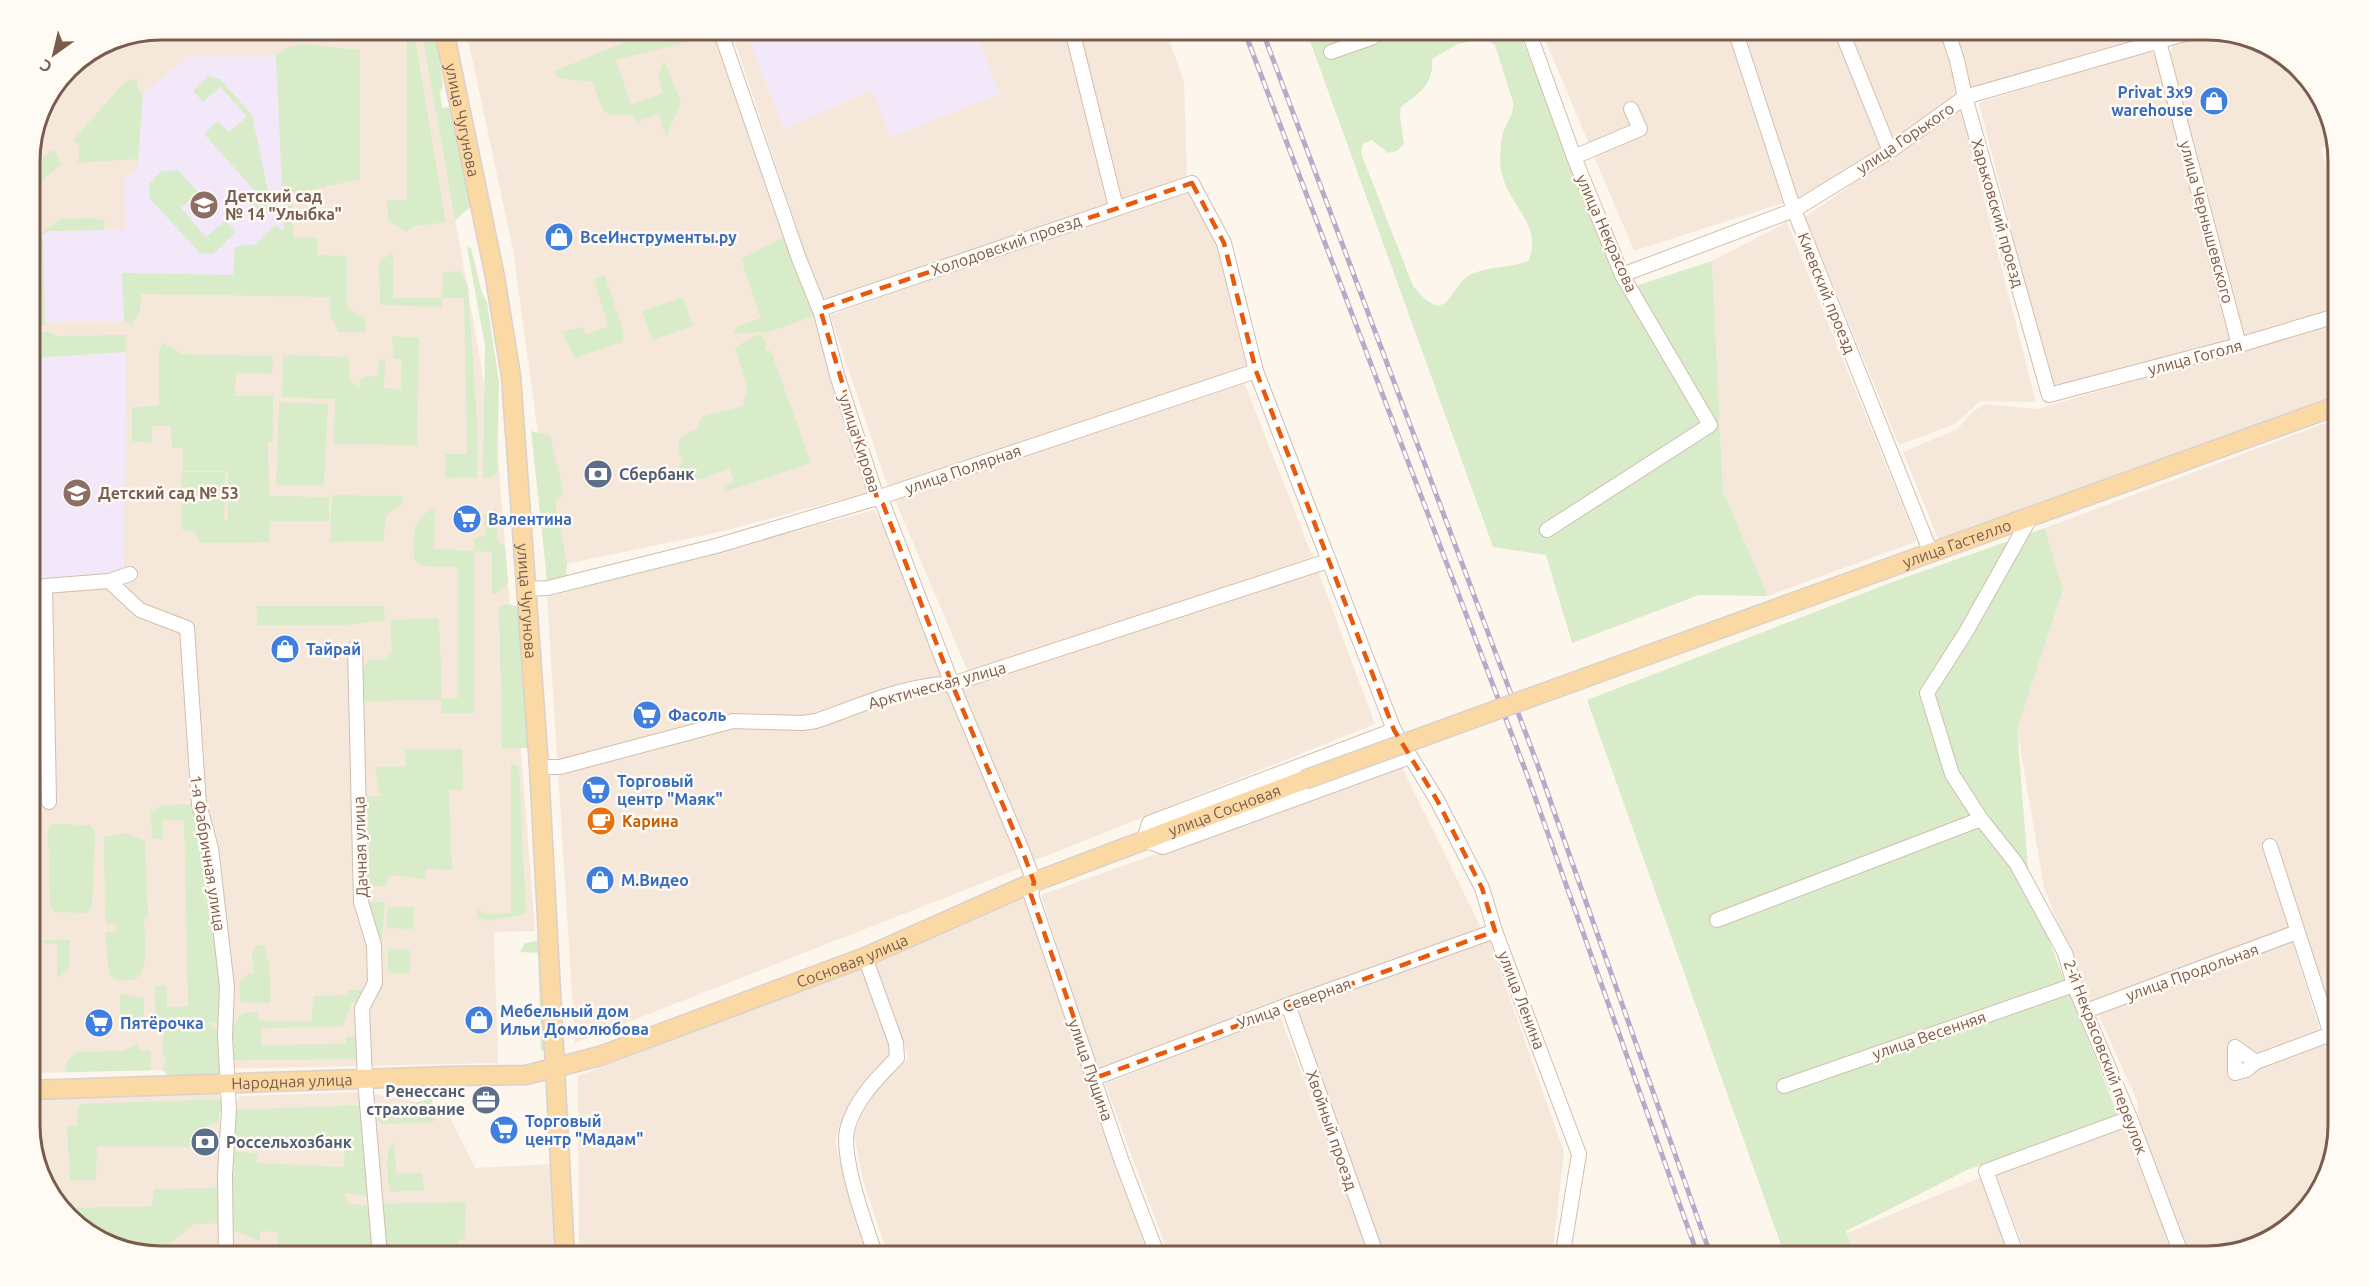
<svg xmlns="http://www.w3.org/2000/svg" width="2369" height="1286" font-family="Ubuntu,sans-serif">
  <style>
    .residential { fill: #f5e8da }
    .education { fill: #f3e8fa }
    .green { fill: #d8ecc9; fill-rule: evenodd }
    .lines { fill: none; stroke-linecap: round; stroke-linejoin: round }
    .minor-casing { stroke: #d1beb0; stroke-width: 16 }
    .major-casing { stroke: #dad1cd; stroke-width: 21 }
    .minor { stroke: #fff; stroke-width: 14 }
    .major { stroke: #fbd9a5; stroke-width: 18 }
    .rail-casing { stroke: #b9a8c9; stroke-width: 5 }
    .rail { stroke: #fffaf3; stroke-width: 3; stroke-dasharray: 9; stroke-linecap: butt }
    .major-bridge-casing { stroke: #dad1cd; stroke-width: 21; stroke-linecap: butt }
    .major-bridge { stroke: #fbd9a5; stroke-width: 18 }
    .marked { fill: none; stroke: #e8590c; stroke-width: 4.5; stroke-dasharray: 12 8; stroke-linejoin: round }
    .labels { text-anchor: middle; stroke-width: 5; stroke-linejoin: round; paint-order: stroke }
    .shop-label { font-size: 16px; font-weight: bold; fill: #366cbe; stroke: #fffaf3; text-anchor: start }
    .street-label { font-size: 16px; fill: #7a5c4d; stroke: #fffaf3 }
    .education-label { font-size: 16px; font-weight: bold; fill: #785e54; stroke: #fffaf3; text-anchor: start }
    .service-label { font-size: 16px; font-weight: bold; fill: #4e5e75; stroke: #fffaf3; text-anchor: start }
    .food-label { font-size: 16px; font-weight: bold; fill: #c56008; stroke: #fffaf3; text-anchor: start }
    .rim { fill: none; stroke: #7a5c4d; stroke-width: 3 }
  </style>
  <rect width="100%" height="100%" fill="#fdf6ec"/>
  <g class="residential">
    <polygon points="161,30 422,30 499,468 535,931 494,932 498,1063 30,1073 30,153 40,111 69,68 111,40"/>
    <polygon points="466,30 727,30 869,492 720,532 556,566 513,250"/>
    <polygon points="731,30 1065,30 1111,205 822,304"/>
    <polygon points="1078,30 1165,30 1184,81 1187,179 1119,202"/>
    <polygon points="1541,30 1727,30 1783,203 1634,251"/>
    <polygon points="1740,30 1833,30 1881,148 1798,198"/>
    <polygon points="1845,30 1939,30 1960,94 1892,142"/>
    <polygon points="1950,30 2151,30 2154,38 1970,92"/>
    <polygon points="2213,31 2273,47 2321,95 2336,143 2321,148 2324,161 2339,157 2339,311 2242,341 2167,55 2177,41"/>
    <polygon points="2148,50 2160,57 2234,342 2051,387 1979,103"/>
    <polygon points="1961,109 2036,402 1980,401 1955,424 1899,445 1805,217"/>
    <polygon points="1201,184 1247,369 888,487 830,315"/>
    <polygon points="1787,222 1917,541 1768,596 1723,491 1712,261"/>
    <polygon points="2339,322 2339,395 1939,541 1903,452 1958,429 1971,413 1985,404 2037,409"/>
    <polygon points="1244,382 1313,558 969,674 894,498"/>
    <polygon points="2339,418 2339,1018 2327,1022 2301,926 2091,1004 2044,888 2017,729 2063,591 2045,528"/>
    <polygon points="874,510 923,593 1023,867 575,1043 547,597"/>
    <polygon points="1317,568 1375,724 1031,862 961,688"/>
    <polygon points="1402,767 1482,930 1097,1069 1041,895"/>
    <polygon points="1023,897 1151,1256 888,1256 864,1184 854,1136 864,1107 892,1069 909,1058 870,960"/>
    <polygon points="2291,938 2324,1044 2339,1081 2339,1125 2322,1190 2274,1238 2208,1256 2188,1256 2140,1125 2137,1101 2097,1011"/>
    <polygon points="1489,939 1564,1152 1553,1248 1531,1256 1385,1256 1295,1007"/>
    <polygon points="862,965 892,1051 863,1082 840,1124 835,1142 852,1206 869,1256 579,1256 578,1076"/>
    <polygon points="1280,1015 1370,1256 1169,1256 1105,1084"/>
    <polygon points="219,1089 223,1256 161,1256 96,1239 52,1197 30,1133 30,1100"/>
    <polygon points="361,1092 445,1107 475,1168 552,1164 558,1256 233,1256 233,1111 240,1096"/>
    <polygon points="2128,1123 2175,1256 2027,1256 1996,1175"/>
    <polygon points="1981,1177 2009,1256 1854,1256 1845,1234"/>
  </g>
  <g class="education">
    <polygon points="752,30 975,30 1000,94 891,137 872,90 784,129 746,32"/>
    <polygon points="190,55 276,55 286,277 123,273 124,322 45,322 43,235 49,231 126,230 123,180 138,169 143,94"/>
    <polygon points="126,352 124,571 30,580 30,358"/>
  </g>
  <g class="green">
    <path d="M685,30H720L721,33L616,60L631,104L663,93L658,76L664,60L681,103L666,137L659,114L639,120L641,127L632,115C599,116 603,112 593,82L557,78L554,71L628,41L656,42Z"/>
    <path d="M1306,30H1518L1623,290L1712,261L1723,491L1768,596L1699,595L1572,643L1546,555L1493,547ZM1477,40H1487L1495,45L1513,102C1514,115 1507,121 1503,133C1500,144 1499,164 1502,175C1510,206 1544,227 1528,261C1510,268 1490,266 1472,274C1447,285 1450,331 1413,286L1361,153L1363,144L1372,140L1388,153L1397,151L1404,144L1400,116L1401,107C1420,93 1434,84 1432,59L1458,44Z"/>
    <polygon points="422,33 437,36 443,42 440,64 443,84 440,92 442,108 449,107 459,135 473,205 455,220"/>
    <polygon points="415,40 446,222 411,227 407,232 388,221 387,200 407,200 407,41"/>
    <polygon points="302,44 360,50 360,179 292,194 293,237 317,237 317,255 347,256 347,307 365,318 365,332 337,332 337,326 330,317 330,297 141,294 140,313 133,321 133,324 124,322 122,273 233,275 235,247 256,244 275,225 284,231 276,55 286,48"/>
    <polygon points="208,76 220,79 252,115 272,209 262,218 247,202 257,193 204,134 218,121 229,132 247,117 221,87 203,102 193,91"/>
    <polygon points="137,79 138,91 143,94 138,159 75,163 79,160 79,147 73,140 126,81"/>
    <polygon points="54,149 61,164 30,191 30,167"/>
    <polygon points="178,170 198,192 181,208 206,237 225,221 236,232 213,254 200,253 150,199 149,184 162,171"/>
    <polygon points="93,218 105,221 104,230 49,231 43,235 45,322 44,326 30,326 30,240 61,219"/>
    <polygon points="790,234 821,313 769,332 733,334 738,326 761,318 741,259"/>
    <polygon points="467,247 471,248 482,293 487,302 499,382 497,473 494,476 483,478 485,346"/>
    <polygon points="393,253 393,298 442,298 443,273 460,271 468,285 477,421 477,477 446,478 445,476 445,454 467,454 464,298 442,298 442,307 380,305 379,261"/>
    <polygon points="605,276 624,334 622,342 575,358 562,332 583,327 586,335 608,326 594,279"/>
    <polygon points="683,297 693,326 652,340 642,311"/>
    <polygon points="30,332 50,332 56,336 126,335 126,352 30,358"/>
    <path d="M758,334L767,341L765,350L771,351L811,463L725,492L723,486L734,482L730,468C707,477 698,485 673,474L683,460C673,443 679,434 697,430L701,417L743,406L744,398L748,391L735,347Z"/>
    <polygon points="392,336 419,338 417,445 333,444 335,399 282,397 283,355 349,357 350,380 359,388 360,380 366,376 378,377 378,362 385,358 384,388 401,389 402,359 393,358"/>
    <polygon points="162,342 182,354 273,356 272,374 236,373 235,396 273,396 273,442 268,442 269,496 329,497 329,521 270,521 269,542 201,543 194,531 182,530 181,472 225,472 224,521 228,520 228,471 183,471 183,448 172,448 171,426 152,426 152,443 132,441 132,408 159,405 159,352"/>
    <polygon points="279,402 328,404 324,485 276,485"/>
    <polygon points="531,431 550,436 564,494 555,502 567,564 566,583 548,588"/>
    <polygon points="332,495 403,496 403,504 386,515 383,541 330,542"/>
    <path d="M435,507L434,549L474,551V540L485,535L484,516L496,508L497,540L505,546L508,583L498,593L492,594V552L474,551V713H441V700L362,701L363,671L368,660H383L392,652L390,620L439,618L442,699L458,698V567L422,566L414,559C414,533 411,520 435,507Z"/>
    <polygon points="2045,528 2063,590 2017,729 2030,893 2118,1115 1967,1170 1846,1231 1854,1256 1785,1256 1587,700 1898,580"/>
    <polygon points="509,604 518,607 531,748 502,748 499,606"/>
    <polygon points="256,606 384,606 385,620 346,625 258,625"/>
    <polygon points="462,749 463,790 449,790 452,870 426,869 425,879 390,875 385,886 364,887 358,797 383,796 378,790 375,767 406,766 405,750"/>
    <polygon points="511,764 519,767 526,914 486,921 477,918 477,909 488,914 511,913"/>
    <polygon points="30,770 41,770 42,830 30,831"/>
    <polygon points="199,804 211,848 226,1023 210,1023 225,1036 227,1078 169,1076 162,1070 166,1060 163,1055 163,1022 156,1022 155,986 166,986 167,1007 188,1006 184,820 163,820 163,839 152,838 151,811 163,805"/>
    <polygon points="53,824 90,825 95,831 92,906 87,913 55,912 50,907 48,830"/>
    <path d="M125,833L145,840L148,916L144,918C144,931 149,969 138,977C132,982 122,980 115,980L109,973L105,932L116,931V923L107,925L105,921L104,837Z"/>
    <polygon points="361,902 385,902 381,948 374,945"/>
    <polygon points="388,907 414,907 413,929 386,928"/>
    <polygon points="45,940 70,940 69,966 57,979 57,944 42,943"/>
    <polygon points="541,940 553,1047 541,1051 538,953 520,952 525,943"/>
    <path d="M257,945H262C271,953 271,990 270,1003L241,1002L239,982L248,974L254,973L252,953Z"/>
    <polygon points="388,948 410,950 410,974 388,972"/>
    <polygon points="348,990 363,990 358,1001 352,1003 343,1026 261,1028 261,1045 346,1044 346,1037 364,1036 364,1059 232,1060 232,1026 243,1013 258,1012 259,1021 312,1021 313,996 348,995"/>
    <polygon points="120,993 144,998 144,1015 138,1025 120,1026"/>
    <polygon points="138,1043 139,1051 151,1050 151,1070 66,1072 66,1063 77,1052 123,1051"/>
    <polygon points="432,1098 434,1122 382,1124 373,1116 372,1110 406,1105"/>
    <polygon points="228,1099 229,1109 219,1112 219,1121 197,1130 197,1147 97,1146 96,1180 70,1180 67,1126 77,1125 77,1110 82,1104"/>
    <polygon points="367,1105 375,1197 344,1193 348,1203 375,1207 375,1204 466,1202 465,1237 458,1242 463,1256 277,1256 278,1232 260,1231 260,1241 232,1230 234,1151 257,1154 257,1163 344,1167 345,1143 257,1141 233,1137 233,1110"/>
    <polygon points="395,1143 396,1173 422,1173 424,1190 389,1192 387,1163 389,1147"/>
    <polygon points="226,1188 226,1223 195,1224 162,1249 162,1256 96,1239 72,1217 72,1208 152,1206 154,1189"/>
  </g>
  <g class="lines">
    <g class="minor-casing">
      <g id="minor">
        <polyline points="720,30 799,259 821,313 837,375 877,498 883,504 952,684 1024,855 1034,882 1031,895 1122,1162 1158,1256"/>
        <polyline points="1072,30 1116,207"/>
        <polyline points="1528,30 1574,157 1622,275 1710,425 1547,530"/>
        <polyline points="1735,30 1794,210 1931,553"/>
        <polyline points="1841,30 1890,151"/>
        <polyline points="1947,30 1957,60 1965,97 2049,395 2239,345 2339,315"/>
        <polyline points="2156,30 2239,345"/>
        <polyline points="1331,52 1371,38 1384,30"/>
        <polyline points="2334,151 2338,150"/>
        <polyline points="1574,157 1640,129 1631,109"/>
        <polyline points="1622,275 1794,210 1890,151 1965,97 2198,30"/>
        <polyline points="820,309 1192,183 1224,243 1256,371 1394,730 1437,800 1482,888 1495,931 1579,1154 1563,1252"/>
        <polyline points="2030,518 1966,632 1927,693 1952,774 1981,819 2016,863 2065,953 2074,985 2130,1118 2182,1256"/>
        <polyline points="130,574 109,581 140,610 187,628 199,804 211,848 227,987 225,1036 229,1109 225,1175 226,1256"/>
        <polyline points="526,589 548,588 716,546 877,498 1256,371"/>
        <polyline points="355,648 361,902 374,945 375,983 362,1008 365,1080 380,1256"/>
        <polyline points="1394,730 1149,823 1144,840 1163,847 1410,757"/>
        <path d="M539,767H560L733,721L802,723L816,721C854,708 912,682 952,684L1328,561"/>
        <polyline points="49,802 45,586 109,581"/>
        <polyline points="2270,846 2339,1059"/>
        <polyline points="1717,920 1981,819"/>
        <path d="M865,957L896,1043L897,1058C877,1078 854,1101 847,1130C841,1158 866,1227 876,1256"/>
        <polyline points="1288,1005 1377,1256"/>
        <polyline points="2086,1011 2297,932"/>
        <polyline points="2256,1062 2235,1047 2235,1073 2246,1070 2256,1062 2339,1031"/>
        <polyline points="1095,1078 1288,1005 1495,931"/>
        <polyline points="1784,1086 2074,985"/>
        <polyline points="2017,1256 1986,1171 2130,1118"/>
      </g>
    </g>
    <g class="major-casing">
      <g id="major">
        <path id="s1" d="M444,30L495,277L511,376L539,767L565,1256"/>
        <path id="s2" d="M1576,681L2339,405"/>
        <path id="s3" d="M30,1090L449,1076L526,1075L600,1056L865,957L1034,882L1304,780"/>
      </g>
    </g>
    <use href="#minor" class="minor"/>
    <use href="#major" class="major"/>
    <g class="rail-casing">
      <g id="rail">
        <polyline points="1244,30 1526,772 1698,1256"/>
        <polyline points="1262,30 1538,766 1711,1256"/>
      </g>
    </g>
    <use href="#rail" class="rail"/>
    <g class="major-bridge-casing">
      <polyline id="major-bridge" points="1304,780 1576,681"/>
    </g>
    <use href="#major-bridge" class="major-bridge"/>
  </g>
  <path class="marked" d="M1192,183L1224,243L1256,371L1394,730L1437,800L1482,888L1495,931L1095,1078L1031,895L1034,882L1024,855L952,684L883,504L877,498L820,309Z"/>
  <defs>
    <g id="shop-disc" transform="scale(1.5)"><circle r="9.5" fill="#3f7fe0" stroke="#fffaf3"/><path d="M-5-2.5h2.3a2.7 3.5 0 0 1 5.4 0H5L5.5 6h-11ZM-1.5-2.5h3a1.5 2.3 0 0 0-3 0Z" fill="#fff"/></g>
    <g id="school-disc" transform="scale(1.5)"><circle r="9.5" fill="#8d6e63" stroke="#fffaf3"/><path d="M0-5L7-2L0 1L-7-2ZM-4 1L0 2.5L4 1V4Q0 6-4 4Z" fill="#fff"/></g>
    <g id="bank-disc" transform="scale(1.5)"><circle r="9.5" fill="#5c6f8a" stroke="#fffaf3"/><path d="M-6-4H6V4H-6ZM0-2.3a2.3 2.3 0 1 0 0 4.6a2.3 2.3 0 1 0 0-4.6Z" fill="#fff"/></g>
    <g id="supermarket-disc" transform="scale(1.5)"><circle r="9.5" fill="#3f7fe0" stroke="#fffaf3"/><path d="M-6-5.5h2.5l.6 2H6L4.5 2H-2.5L-4.4-4H-6ZM-1.5 3.2a1.3 1.3 0 1 0 .1 0ZM3 3.2a1.3 1.3 0 1 0 .1 0Z" fill="#fff"/></g>
    <g id="cafe-disc" transform="scale(1.5)"><circle r="9.5" fill="#e8710a" stroke="#fffaf3"/><path d="M-5.5-4.5H6V0H3Q3 3.5 0 3.5H-2.5Q-5.5 3.5-5.5 0ZM3-3.2v2h1.7v-2ZM-6 4.5H4V6H-6Z" fill="#fff"/></g>
    <g id="office-disc" transform="scale(1.5)"><circle r="9.5" fill="#5c6f8a" stroke="#fffaf3"/><path d="M-6-3h4V-5.5h4V-3h4V5H-6ZM-1-4.5V-3h2v-1.5ZM-6 0V1H6V0Z" fill="#fff"/></g>
  </defs>
  <g fill-rule="evenodd">
    <use href="#shop-disc" x="2214" y="101"/>
    <use href="#school-disc" x="204" y="205"/>
    <use href="#shop-disc" x="559" y="237"/>
    <use href="#bank-disc" x="598" y="474"/>
    <use href="#school-disc" x="77" y="493"/>
    <use href="#supermarket-disc" x="467" y="519"/>
    <use href="#shop-disc" x="285" y="649"/>
    <use href="#supermarket-disc" x="647" y="715"/>
    <use href="#supermarket-disc" x="596" y="790"/>
    <use href="#cafe-disc" x="601" y="821"/>
    <use href="#shop-disc" x="600" y="880"/>
    <use href="#shop-disc" x="479" y="1020"/>
    <use href="#supermarket-disc" x="99" y="1023"/>
    <use href="#office-disc" x="486" y="1100"/>
    <use href="#supermarket-disc" x="504" y="1130"/>
    <use href="#bank-disc" x="205" y="1142"/>
  </g>
  <g class="labels">
    <g class="shop-label">
      <text x="2193" y="98" text-anchor="end">Privat 3x9<tspan x="2193" dy="18">warehouse</tspan></text>
      <text x="580" y="243">ВсеИнструменты.ру</text>
      <text x="488" y="525">Валентина</text>
      <text x="306" y="655">Тайрай</text>
      <text x="668" y="721">Фасоль</text>
      <text x="617" y="787">Торговый<tspan x="617" dy="18">центр "Маяк"</tspan></text>
      <text x="621" y="886">М.Видео</text>
      <text x="500" y="1017">Мебельный дом<tspan x="500" dy="18">Ильи Домолюбова</tspan></text>
      <text x="120" y="1029">Пятёрочка</text>
      <text x="525" y="1127">Торговый<tspan x="525" dy="18">центр "Мадам"</tspan></text>
    </g>
    <g class="street-label">
      <text dy="6" stroke="none"><textPath href="#s1" startOffset="92">улица Чугунова</textPath></text>
      <text transform="translate(1905 138) rotate(-34)" y="6">улица Горького</text>
      <text transform="translate(1998 213) rotate(74)" y="6">Харьковский проезд</text>
      <text transform="translate(2207 222) rotate(75)" y="6">улица Чернышевского</text>
      <text transform="translate(1607 233) rotate(66)" y="6">улица Некрасова</text>
      <text transform="translate(1006 245) rotate(-19)" y="6">Холодовский проезд</text>
      <text transform="translate(1827 293) rotate(68)" y="6">Киевский проезд</text>
      <text transform="translate(2195 357) rotate(-15)" y="6">улица Гоголя</text>
      <text transform="translate(860 443) rotate(72)" y="6">улица Кирова</text>
      <text transform="translate(963 469) rotate(-19)" y="6">улица Полярная</text>
      <text dy="6" stroke="none"><textPath href="#s2" startOffset="405">улица Гастелло</textPath></text>
      <text dy="6" stroke="none"><textPath href="#s1" startOffset="578">улица Чугунова</textPath></text>
      <text transform="translate(937 685) rotate(-15)" y="6">Арктическая улица</text>
      <text dy="6" stroke="none"><textPath href="#s3" startOffset="1244">улица Сосновая</textPath></text>
      <text transform="translate(360 847) rotate(-92)" y="6">Дачная улица</text>
      <text transform="translate(208 853) rotate(81)" y="6">1-я Фабричная улица</text>
      <text dy="6" stroke="none"><textPath href="#s3" startOffset="842">Сосновая улица</textPath></text>
      <text transform="translate(2192 972) rotate(-20)" y="6">улица Продольная</text>
      <text transform="translate(1522 1000) rotate(69)" y="6">улица Ленина</text>
      <text transform="translate(1294 1003) rotate(-20)" y="6">Улица Северная</text>
      <text transform="translate(1929 1035) rotate(-19)" y="6">улица Весенняя</text>
      <text transform="translate(2106 1057) rotate(69)" y="6">2-й Некрасовский переулок</text>
      <text transform="translate(1091 1070) rotate(71)" y="6">улица Пущина</text>
      <text dy="6" stroke="none"><textPath href="#s3" startOffset="262">Народная улица</textPath></text>
      <text transform="translate(1332 1130) rotate(71)" y="6">Хвойный проезд</text>
    </g>
    <g class="education-label">
      <text x="225" y="202">Детский сад<tspan x="225" dy="18">№ 14 "Улыбка"</tspan></text>
      <text x="98" y="499">Детский сад № 53</text>
    </g>
    <g class="service-label">
      <text x="619" y="480">Сбербанк</text>
      <text x="465" y="1097" text-anchor="end">Ренессанс<tspan x="465" dy="18">страхование</tspan></text>
      <text x="226" y="1148">Россельхозбанк</text>
    </g>
    <g class="food-label">
      <text x="622" y="827">Карина</text>
    </g>
  </g>
  <path d="M0 0H2369V1286H0ZM161 40H2207A121 121 0 0 1 2328 161V1125A121 121 0 0 1 2207 1246H161A121 121 0 0 1 40 1125V161A121 121 0 0 1 161 40Z" fill="#fffaf3" fill-rule="evenodd"/>
  <path class="rim" d="M161 40H2207A121 121 0 0 1 2328 161V1125A121 121 0 0 1 2207 1246H161A121 121 0 0 1 40 1125V161A121 121 0 0 1 161 40Z"/>
  <g transform="translate(54 54) rotate(214)" stroke="#fffaf3" stroke-width="4.5" paint-order="stroke">
  <path d="M0-4.5L10 22L0 15L-10 22Z" fill="#7a5c4d"/>
  <text y="-9" font-size="16" font-weight="bold" text-anchor="middle" fill="#7a5c4d">С</text>
  </g>
</svg>
